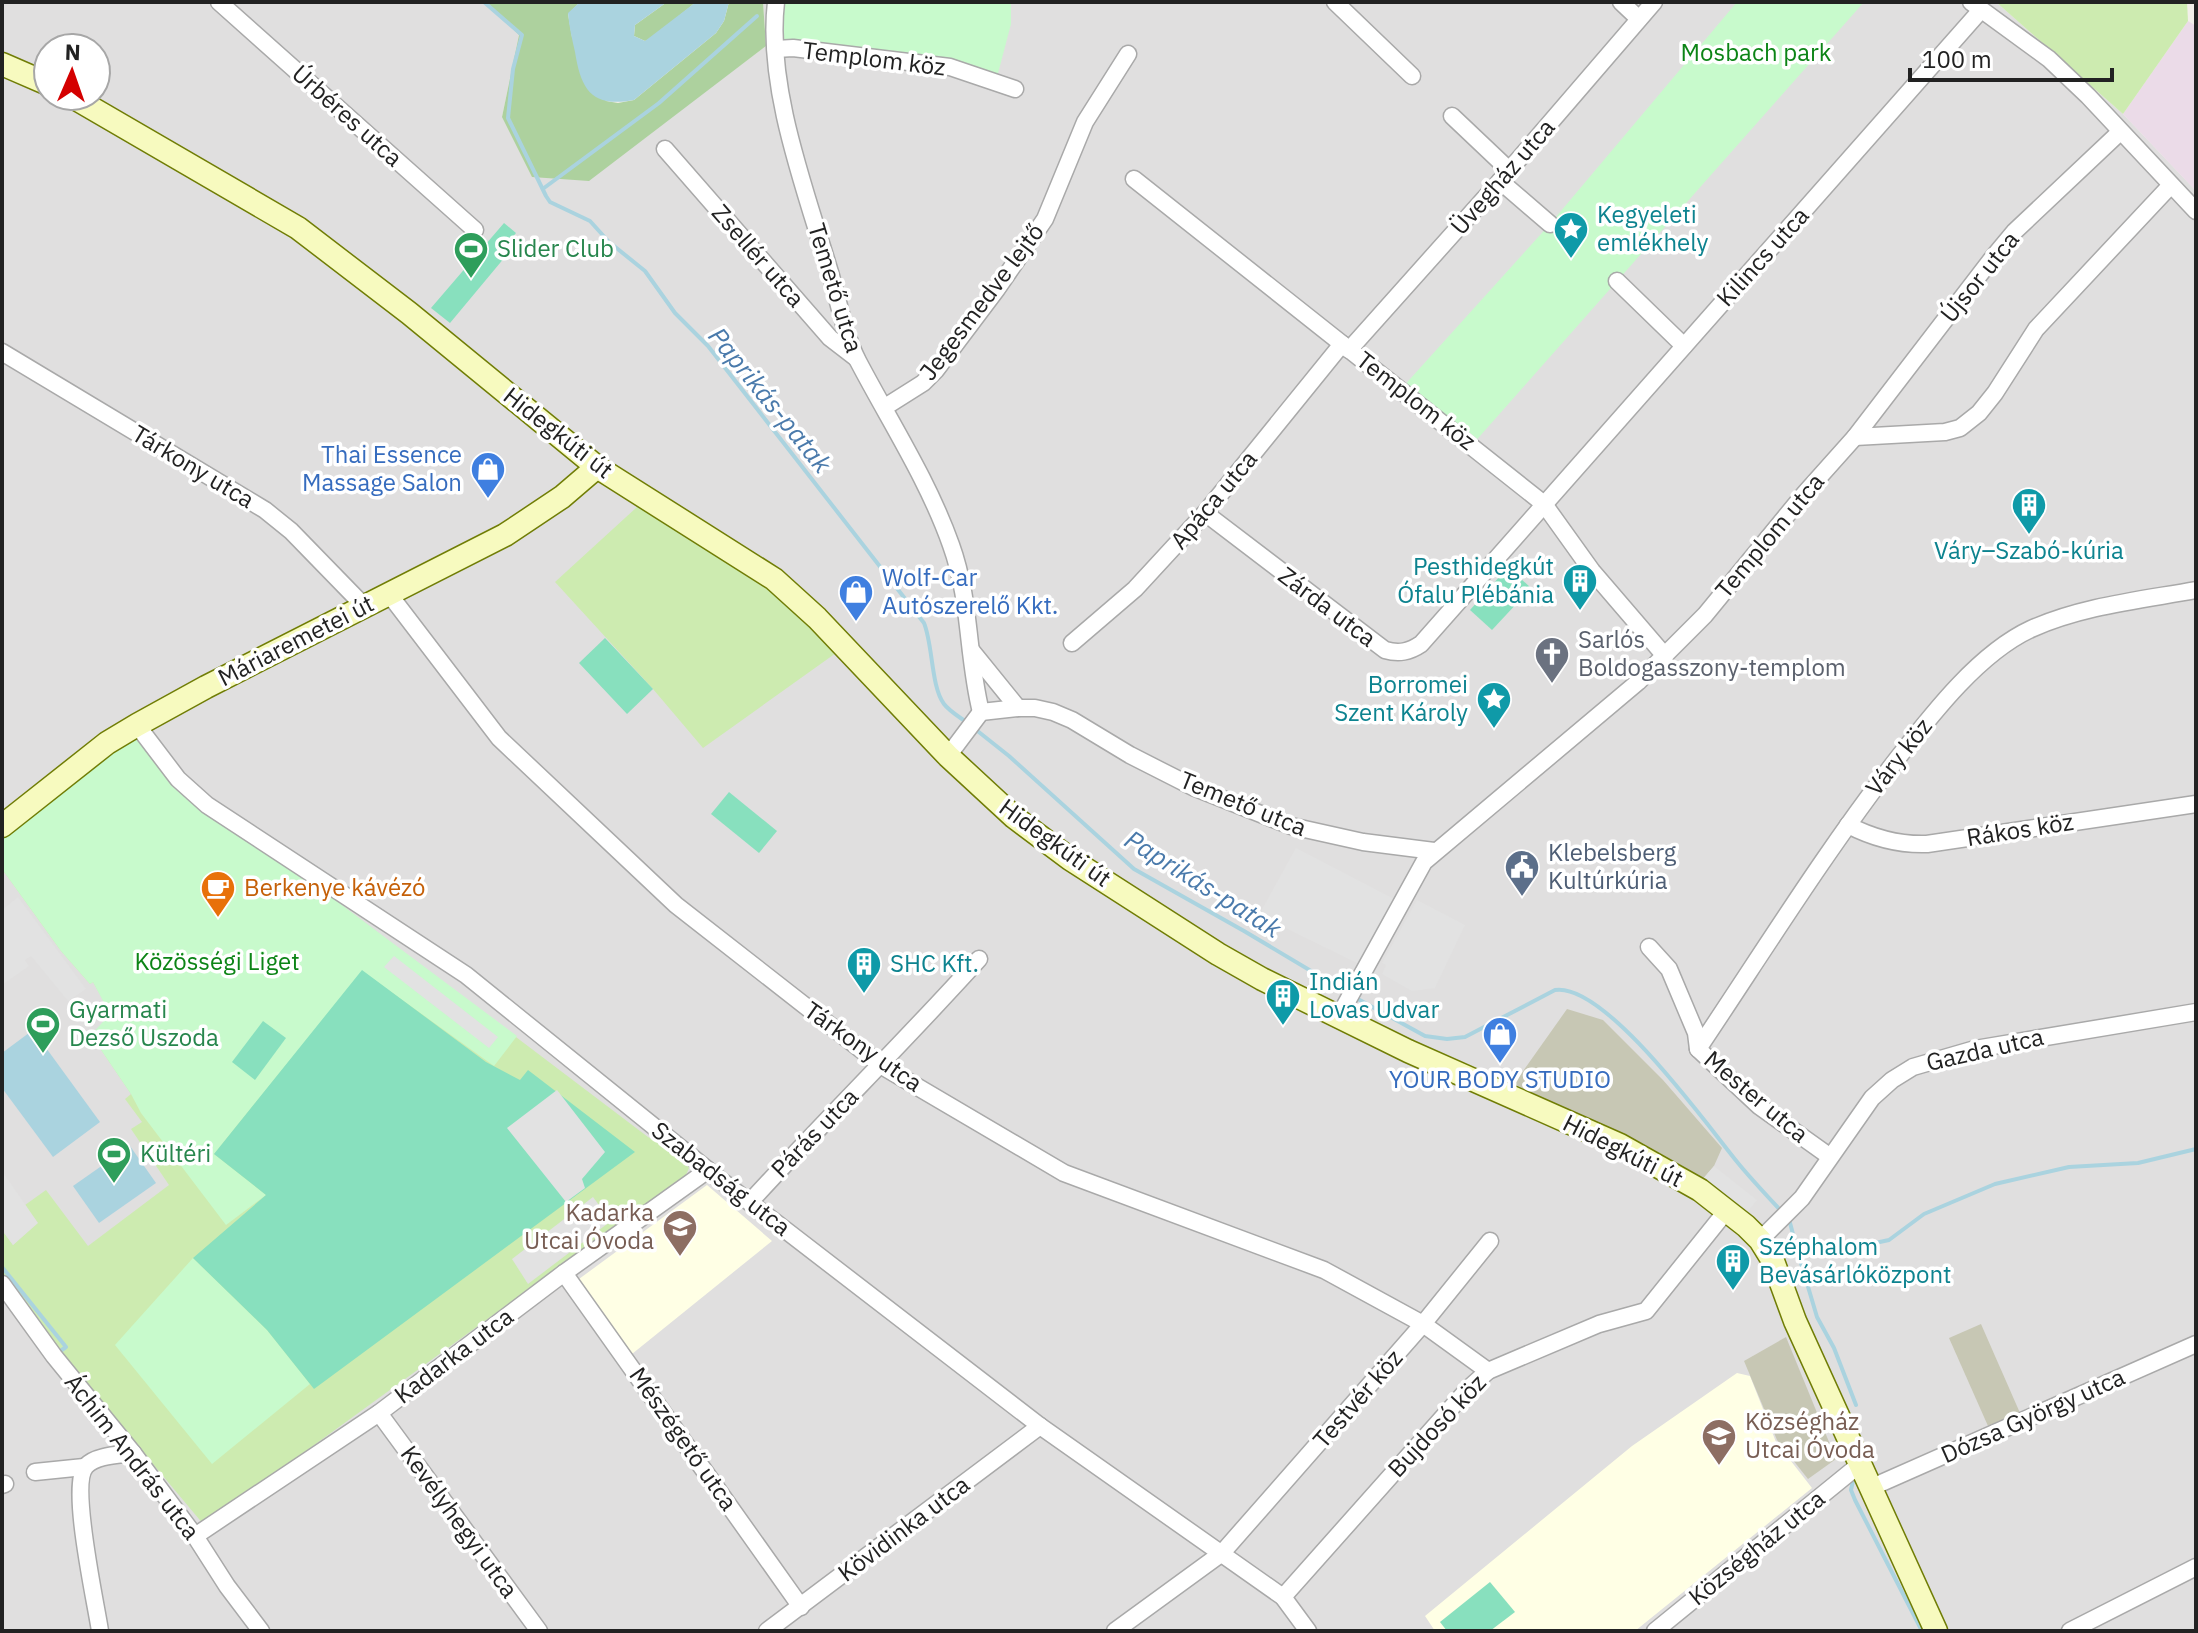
<svg xmlns="http://www.w3.org/2000/svg" width="2198" height="1633" font-family="'IBM Plex Sans',sans-serif">
  <style>
    .residential { fill: #e0dfdf; fill-rule: evenodd }
    .industrial { fill: #ebdbe8 }
    .education { fill: #ffffe5 }
    .construction { fill: #c7c7b4 }
    .grass { fill: #cdebb0 }
    .forest { fill: #add19e }
    .park { fill: #c8facc }
    .pitch { fill: #88e0be }
    .parking { fill: #e2e2e2 }
    .water { fill: #aad3df }
    .lines { fill: none; stroke-linecap: round; stroke-linejoin: round }
    .stream { stroke: #aad3df; stroke-width: 4 }
    .street-casing { stroke: #a9a9a9; stroke-width: 19 }
    .secondary-casing { stroke: #707d05; stroke-width: 25 }
    .street { stroke: #fff; stroke-width: 16 }
    .secondary { stroke: #f7fabf; stroke-width: 22 }
    .labels { text-anchor: middle; stroke-width: 7; stroke-linejoin: round; paint-order: stroke }
    .park-label { font-size: 24px; fill: #0c8416; stroke: #fff }
    .street-label { font-size: 24px; fill: #222; stroke: #fff }
    .culture-label { font-size: 24px; fill: #0d838f; stroke: #fff; text-anchor: start }
    .leisure-label { font-size: 24px; fill: #27864d; stroke: #fff; text-anchor: start }
    .shop-label { font-size: 24px; fill: #366cbe; stroke: #fff; text-anchor: end }
    .worship-label { font-size: 24px; fill: #5b616d; stroke: #fff; text-anchor: start }
    .service-label { font-size: 24px; fill: #4e5e75; stroke: #fff; text-anchor: start }
    .food-label { font-size: 24px; fill: #c56008; stroke: #fff; text-anchor: start }
    .education-label { font-size: 24px; fill: #785e54; stroke: #fff; text-anchor: end }
    .water-label { font-size: 26px; font-style: italic; fill: #4a7aab; stroke: #fff }
  </style>
  <rect width="100%" height="100%" fill="#f2efe9"/>
  <path class="residential" d="M2,2H486L519,35L502,117L681,109L766,46L763,2H1996L2123,114L2196,191V1631H2ZM48,48H96V96H48Z"/>
  <polygon class="industrial" points="2188,21 2196,26 2196,191 2123,114"/>
  <g class="education">
    <polygon points="707,1185 772,1241 632,1354 579,1279"/>
    <polygon points="1737,1373 1750,1376 1776,1442 1812,1488 1635,1631 1435,1631 1425,1616 1632,1446"/>
  </g>
  <g class="construction">
    <polygon points="1567,1009 1603,1020 1663,1080 1722,1148 1714,1166 1702,1180 1680,1165 1625,1137 1514,1084"/>
    <polygon points="1981,1324 2020,1413 1988,1426 1949,1338"/>
    <polygon points="1786,1337 1836,1459 1808,1479 1777,1440 1744,1361"/>
  </g>
  <g class="grass">
    <polygon points="1996,2 2187,2 2188,21 2123,114"/>
    <path d="M637,507C662,522 688,535 713,550C760,578 801,612 836,653L703,748L653,689L555,582Z"/>
    <polygon points="203,812 315,885 648,1137 683,1157 689,1168 686,1175 204,1525 2,1284 2,1230 13,1245 37,1223 25,1205 46,1190 88,1246 169,1185 131,1129 142,1122 125,1099 131,1094 91,1035 151,1087 93,982 90,984 61,951 2,869 2,839 8,834"/>
  </g>
  <g class="forest">
    <polygon points="486,2 580,2 568,14 572,37 606,101 618,103 634,100 716,33 724,21 729,2 763,2 766,46 589,181 532,177 502,117 519,35"/>
    <polygon points="667,2 696,2 652,38 645,41 634,36 635,25"/>
  </g>
  <g class="park">
    <polygon points="776,2 1011,2 1011,24 996,81 776,49"/>
    <polygon points="1737,2 1864,2 1472,445 1401,389 1550,224"/>
    <polygon points="137,735 203,812 315,885 517,1036 494,1066 362,971 214,1154 266,1195 226,1225 141,1113 131,1094 91,1035 110,1014 93,982 90,984 61,951 2,869 2,839 113,748"/>
    <polygon points="193,1258 267,1330 310,1384 212,1464 115,1345"/>
  </g>
  <g class="pitch">
    <polygon points="504,223 516,233 505,246 510,251 450,323 431,308"/>
    <polygon points="1508,567 1531,588 1492,630 1470,610"/>
    <polygon points="605,638 653,689 627,714 579,663"/>
    <polygon points="729,792 777,831 759,853 711,814"/>
    <polygon points="362,970 486,1062 520,1080 528,1070 635,1152 314,1389 267,1330 193,1258 266,1195 214,1154"/>
    <polygon points="263,1021 286,1038 255,1080 232,1062"/>
    <polygon points="1490,1582 1515,1612 1490,1631 1447,1631 1440,1622"/>
  </g>
  <g class="parking">
    <polygon points="1296,848 1394,899 1359,964 1259,915"/>
    <polygon points="18,897 86,989 68,1001 31,956 25,960 29,966 2,985 2,910"/>
    <polygon points="1417,900 1465,925 1435,988 1412,991 1382,974 1386,965 1382,963"/>
    <polygon points="394,956 498,1037 489,1048 384,967"/>
    <polygon points="557,1090 605,1152 582,1179 585,1188 566,1202 507,1128"/>
    <polygon points="1714,1166 1757,1200 1746,1214 1702,1180"/>
    <polygon points="2,1171 38,1223 13,1245 2,1230"/>
    <polygon points="593,1197 611,1221 528,1284 512,1259"/>
  </g>
  <g class="water">
    <path d="M580,2H667L635,25L634,36L645,41L696,2H729L724,21L716,33L634,100C592,108 581,90 575,52C572,39 569,26 568,13Z"/>
    <polygon points="33,1030 100,1122 53,1157 2,1088 2,1053"/>
    <polygon points="130,1146 156,1183 99,1223 73,1186"/>
  </g>
  <g class="lines">
    <g class="stream">
      <path d="M484,2L522,35L513,69L508,118L546,196L550,202L590,221L609,242L645,271L675,313L708,346L924,623C933,645 931,687 944,704C949,711 961,718 969,724"/>
      <polyline points="544,188 659,103 757,16"/>
      <polyline points="975,729 1009,756 1134,869 1244,931 1348,993"/>
      <path d="M1356,998L1425,1036L1447,1039L1465,1037L1555,990C1605,982 1707,1125 1738,1163C1752,1180 1768,1197 1783,1213"/>
      <polyline points="1789,1219 1798,1253 1843,1250 1889,1240 1924,1214 1995,1184 2069,1167 2138,1163 2196,1149"/>
      <polyline points="1798,1253 1817,1317 1834,1348 1856,1405"/>
      <polyline points="2,1267 66,1347 59,1352"/>
      <polyline points="1853,1481 1851,1490 1855,1500 1922,1631"/>
    </g>
    <g class="street-casing">
      <g id="street">
        <polyline points="219,2 475,230"/>
        <path d="M776,2C766,86 805,189 829,269C838,298 844,334 858,361C890,422 928,480 951,545C971,600 967,657 981,712"/>
        <polyline points="1335,2 1412,76"/>
        <polyline points="1621,2 1639,19"/>
        <polyline points="1971,2 2049,59 2088,96 2196,211"/>
        <polyline points="776,49 793,48 950,67 1015,89"/>
        <polyline points="1452,116 1509,170"/>
        <polyline points="665,149 830,338 856,358"/>
        <polyline points="1134,179 1544,504 1592,571 1665,656"/>
        <polyline points="1500,181 1550,224"/>
        <polyline points="1617,281 1684,346"/>
        <polyline points="1349,350 1500,181 1654,2"/>
        <polyline points="2,352 265,510 291,531 364,606"/>
        <polyline points="885,407 923,383 936,370 997,289 1045,219 1085,122 1128,54"/>
        <polyline points="1855,437 1945,432 1960,428 1979,413 1995,393 2036,329 2171,185"/>
        <path d="M1205,513L1385,650C1399,654 1409,652 1421,644L1981,10"/>
        <polyline points="389,594 499,738 676,905 882,1066 1064,1173 1324,1270 1423,1324 1488,1371"/>
        <polyline points="1072,643 1135,589 1205,513 1342,344"/>
        <polyline points="971,650 1018,708"/>
        <polyline points="981,712 1018,708 1035,708 1053,712 1072,720 1130,755 1195,788 1291,826 1363,842 1434,851"/>
        <polyline points="137,725 178,779 207,805 466,975 714,1175 1040,1426 1283,1597 1308,1631"/>
        <polyline points="948,756 981,712"/>
        <path d="M1848,825C1873,838 1898,845 1927,844L2196,804"/>
        <polyline points="1649,947 1669,969 1696,1033 1698,1049 1759,1106 1829,1156"/>
        <polyline points="1338,1018 1424,862 1638,682 1705,615 1805,493 1855,437 1994,256 2014,232 2120,132"/>
        <path d="M1698,1049C1763,952 1825,852 1897,759C1932,714 1979,653 2031,629C2082,606 2141,600 2196,590"/>
        <path d="M750,1202C825,1120 904,1042 979,959"/>
        <polyline points="1760,1240 1802,1198 1872,1098 1892,1080 1913,1067 1975,1049 2196,1012"/>
        <polyline points="564,1273 801,1607"/>
        <polyline points="2,1284 54,1356 133,1453 195,1536 227,1586 261,1631"/>
        <polyline points="379,1413 539,1631"/>
        <polyline points="35,1472 84,1467"/>
        <polyline points="2,1485 5,1484"/>
        <polyline points="1870,1488 2196,1344"/>
        <polyline points="195,1536 379,1413 564,1273 708,1170"/>
        <polyline points="1283,1597 1468,1389 1488,1371 1599,1324 1646,1311 1727,1210"/>
        <path d="M100,1631C96,1603 69,1484 86,1466C96,1455 119,1455 133,1453"/>
        <polyline points="767,1631 1040,1426"/>
        <polyline points="1115,1631 1222,1553 1423,1324 1490,1241"/>
        <polyline points="1655,1631 1859,1465"/>
        <polyline points="2070,1631 2196,1567"/>
      </g>
    </g>
    <g class="secondary-casing">
      <g id="secondary">
        <polyline points="2,64 48,84"/>
        <polyline points="71,96 298,228 409,313 597,467 774,579 817,618 948,756 1014,817 1070,859 1218,954 1262,979 1408,1051 1620,1145 1700,1190 1746,1226 1760,1240 1773,1261 1795,1321 1936,1631"/>
        <polyline points="2,826 107,743 137,725 206,687 505,535 562,497 597,467"/>
      </g>
    </g>
    <use href="#street" class="street"/>
    <use href="#secondary" class="secondary"/>
  </g>
  <defs>
    <g id="sight-pin" transform="scale(1.8)"><path d="M0 17L-7.5 6A9.5 9.5 0 1 1 7.5 6Z" fill="#0f9aa8" stroke="#fff"/><path d="M0-6L1.8-2.2L6-1.7L2.9 1.2L3.7 5.4L0 3.3L-3.7 5.4L-2.9 1.2L-6-1.7L-1.8-2.2Z" fill="#fff"/></g>
    <g id="stadium-pin" transform="scale(1.8)"><path d="M0 17L-7.5 6A9.5 9.5 0 1 1 7.5 6Z" fill="#2e9e5b" stroke="#fff"/><path d="M0-5a6.5 5 0 1 0 0 10a6.5 5 0 1 0 0-10ZM-3.5-1.8h7v3.6h-7Z" fill="#fff"/></g>
    <g id="shop-pin" transform="scale(1.8)"><path d="M0 17L-7.5 6A9.5 9.5 0 1 1 7.5 6Z" fill="#3f7fe0" stroke="#fff"/><path d="M-5-2.5h2.3a2.7 3.5 0 0 1 5.4 0H5L5.5 6h-11ZM-1.5-2.5h3a1.5 2.3 0 0 0-3 0Z" fill="#fff"/></g>
    <g id="building-pin" transform="scale(1.8)"><path d="M0 17L-7.5 6A9.5 9.5 0 1 1 7.5 6Z" fill="#0f9aa8" stroke="#fff"/><path d="M-4-6H4V6H1V3H-1V6H-4ZM-2.5-4.3h1.7v1.8h-1.7ZM.8-4.3h1.7v1.8H.8ZM-2.5-1h1.7V.8h-1.7ZM.8-1h1.7V.8H.8Z" fill="#fff"/></g>
    <g id="church-pin" transform="scale(1.8)"><path d="M0 17L-7.5 6A9.5 9.5 0 1 1 7.5 6Z" fill="#6b7280" stroke="#fff"/><path d="M-1.2-6h2.4v3.5h3.3v2.4h-3.3V6h-2.4V-.1h-3.3v-2.4h3.3Z" fill="#fff"/></g>
    <g id="civic-pin" transform="scale(1.8)"><path d="M0 17L-7.5 6A9.5 9.5 0 1 1 7.5 6Z" fill="#5c6f8a" stroke="#fff"/><path d="M-.6-6.5H3V-4.5H.6V-3L4-1V1h2V6H-6V1h2V-1L-.6-3ZM-1.2 2.5V6h2.4V2.5Z" fill="#fff"/></g>
    <g id="cafe-pin" transform="scale(1.8)"><path d="M0 17L-7.5 6A9.5 9.5 0 1 1 7.5 6Z" fill="#e8710a" stroke="#fff"/><path d="M-5.5-4.5H6V0H3Q3 3.5 0 3.5H-2.5Q-5.5 3.5-5.5 0ZM3-3.2v2h1.7v-2ZM-6 4.5H4V6H-6Z" fill="#fff"/></g>
    <g id="school-pin" transform="scale(1.8)"><path d="M0 17L-7.5 6A9.5 9.5 0 1 1 7.5 6Z" fill="#8d6e63" stroke="#fff"/><path d="M0-5L7-2L0 1L-7-2ZM-4 1L0 2.5L4 1V4Q0 6-4 4Z" fill="#fff"/></g>
  </defs>
  <g fill-rule="evenodd">
    <use href="#sight-pin" x="1571" y="229"/>
    <use href="#stadium-pin" x="471" y="249"/>
    <use href="#shop-pin" x="488" y="469"/>
    <use href="#building-pin" x="2029" y="505"/>
    <use href="#building-pin" x="1580" y="581"/>
    <use href="#shop-pin" x="856" y="592"/>
    <use href="#church-pin" x="1552" y="654"/>
    <use href="#sight-pin" x="1494" y="699"/>
    <use href="#civic-pin" x="1522" y="867"/>
    <use href="#cafe-pin" x="218" y="888"/>
    <use href="#building-pin" x="864" y="964"/>
    <use href="#building-pin" x="1283" y="996"/>
    <use href="#stadium-pin" x="43" y="1024"/>
    <use href="#shop-pin" x="1500" y="1034"/>
    <use href="#stadium-pin" x="114" y="1154"/>
    <use href="#school-pin" x="680" y="1227"/>
    <use href="#building-pin" x="1733" y="1261"/>
    <use href="#school-pin" x="1719" y="1436"/>
  </g>
  <g class="labels">
    <g class="park-label">
      <text x="1756" y="61">Mosbach park</text>
      <text x="217" y="970">Közösségi Liget</text>
    </g>
    <g class="street-label">
      <text transform="translate(874 59) rotate(7)" y="8">Templom köz</text>
      <text transform="translate(347 116) rotate(42)" y="8">Úrbéres utca</text>
      <text transform="translate(1503 177) rotate(-49)" y="8">Üvegház utca</text>
      <text transform="translate(758 256) rotate(49)" y="8">Zsellér utca</text>
      <text transform="translate(1763 257) rotate(-48)" y="8">Kilincs utca</text>
      <text transform="translate(1980 277) rotate(-51)" y="8">Újsor utca</text>
      <text transform="translate(835 288) rotate(73)" y="8">Temető utca</text>
      <text transform="translate(982 302) rotate(-53)" y="8">Jegesmedve lejtő</text>
      <text transform="translate(1416 401) rotate(38)" y="8">Templom köz</text>
      <text transform="translate(558 433) rotate(38)" y="8">Hidegkúti út</text>
      <text transform="translate(193 467) rotate(31)" y="8">Tárkony utca</text>
      <text transform="translate(1214 500) rotate(-50)" y="8">Apáca utca</text>
      <text transform="translate(1770 536) rotate(-50)" y="8">Templom utca</text>
      <text transform="translate(1327 607) rotate(37)" y="8">Zárda utca</text>
      <text transform="translate(296 641) rotate(-27)" y="8">Máriaremetei út</text>
      <text transform="translate(1899 757) rotate(-52)" y="8">Váry köz</text>
      <text transform="translate(1243 804) rotate(22)" y="8">Temető utca</text>
      <text transform="translate(2020 830) rotate(-9)" y="8">Rákos köz</text>
      <text transform="translate(1055 843) rotate(36)" y="8">Hidegkúti út</text>
      <text transform="translate(863 1047) rotate(35)" y="8">Tárkony utca</text>
      <text transform="translate(1985 1050) rotate(-13)" y="8">Gazda utca</text>
      <text transform="translate(1756 1097) rotate(40)" y="8">Mester utca</text>
      <text transform="translate(815 1133) rotate(-46)" y="8">Párás utca</text>
      <text transform="translate(1623 1151) rotate(27)" y="8">Hidegkúti út</text>
      <text transform="translate(721 1179) rotate(38)" y="8">Szabadság utca</text>
      <text transform="translate(454 1356) rotate(-37)" y="8">Kadarka utca</text>
      <text transform="translate(1358 1399) rotate(-49)" y="8">Testvér köz</text>
      <text transform="translate(2033 1416) rotate(-24)" y="8">Dózsa György utca</text>
      <text transform="translate(1437 1426) rotate(-47)" y="8">Bujdosó köz</text>
      <text transform="translate(683 1439) rotate(55)" y="8">Mészégető utca</text>
      <text transform="translate(132 1457) rotate(52)" y="8">Áchim András utca</text>
      <text transform="translate(459 1522) rotate(54)" y="8">Kevélyhegyi utca</text>
      <text transform="translate(904 1529) rotate(-37)" y="8">Kövidinka utca</text>
      <text transform="translate(1757 1548) rotate(-39)" y="8">Községház utca</text>
    </g>
    <g class="culture-label">
      <text x="1597" y="223">Kegyeleti<tspan x="1597" dy="28">emlékhely</tspan></text>
      <text x="2029" y="559" text-anchor="middle">Váry–Szabó-kúria</text>
      <text x="1554" y="575" text-anchor="end">Pesthidegkút<tspan x="1554" dy="28">Ófalu Plébánia</tspan></text>
      <text x="1468" y="693" text-anchor="end">Borromei<tspan x="1468" dy="28">Szent Károly</tspan></text>
      <text x="890" y="972">SHC Kft.</text>
      <text x="1309" y="990">Indián<tspan x="1309" dy="28">Lovas Udvar</tspan></text>
      <text x="1759" y="1255">Széphalom<tspan x="1759" dy="28">Bevásárlóközpont</tspan></text>
    </g>
    <g class="leisure-label">
      <text x="497" y="257">Slider Club</text>
      <text x="69" y="1018">Gyarmati<tspan x="69" dy="28">Dezső Uszoda</tspan></text>
      <text x="140" y="1162">Kültéri</text>
    </g>
    <g class="shop-label">
      <text x="462" y="463">Thai Essence<tspan x="462" dy="28">Massage Salon</tspan></text>
      <text x="882" y="586" text-anchor="start">Wolf-Car<tspan x="882" dy="28">Autószerelő Kkt.</tspan></text>
      <text x="1500" y="1088" text-anchor="middle">YOUR BODY STUDIO</text>
    </g>
    <g class="worship-label">
      <text x="1578" y="648">Sarlós<tspan x="1578" dy="28">Boldogasszony-templom</tspan></text>
    </g>
    <g class="service-label">
      <text x="1548" y="861">Klebelsberg<tspan x="1548" dy="28">Kultúrkúria</tspan></text>
    </g>
    <g class="food-label">
      <text x="244" y="896">Berkenye kávézó</text>
    </g>
    <g class="education-label">
      <text x="654" y="1221">Kadarka<tspan x="654" dy="28">Utcai Óvoda</tspan></text>
      <text x="1745" y="1430" text-anchor="start">Községház<tspan x="1745" dy="28">Utcai Óvoda</tspan></text>
    </g>
    <g class="water-label">
      <text transform="translate(770 400) rotate(51)" y="9">Paprikás-patak</text>
      <text transform="translate(1203 884) rotate(32)" y="9">Paprikás-patak</text>
    </g>
  </g>
  <rect width="2198" height="1633" fill="none" stroke="#222222" stroke-width="8"/>
  <g transform="translate(72 72) rotate(2)"><circle r="38" fill="#ffffff" stroke="#a7a7a7" stroke-width="2"/>
  <path d="M0-6L14 30L0 20L-14 30Z" fill="#d40000"/>
  <text y="-12" font-size="22" font-weight="bold" text-anchor="middle" fill="#222222">N</text>
  </g>
  <path d="M1910 68v12h202v-12" fill="none" stroke="#222222" stroke-width="4"/>
  <text x="1922" y="68" font-size="24" fill="#222222" stroke="#ffffff" stroke-width="6" paint-order="stroke">100 m</text>
</svg>
